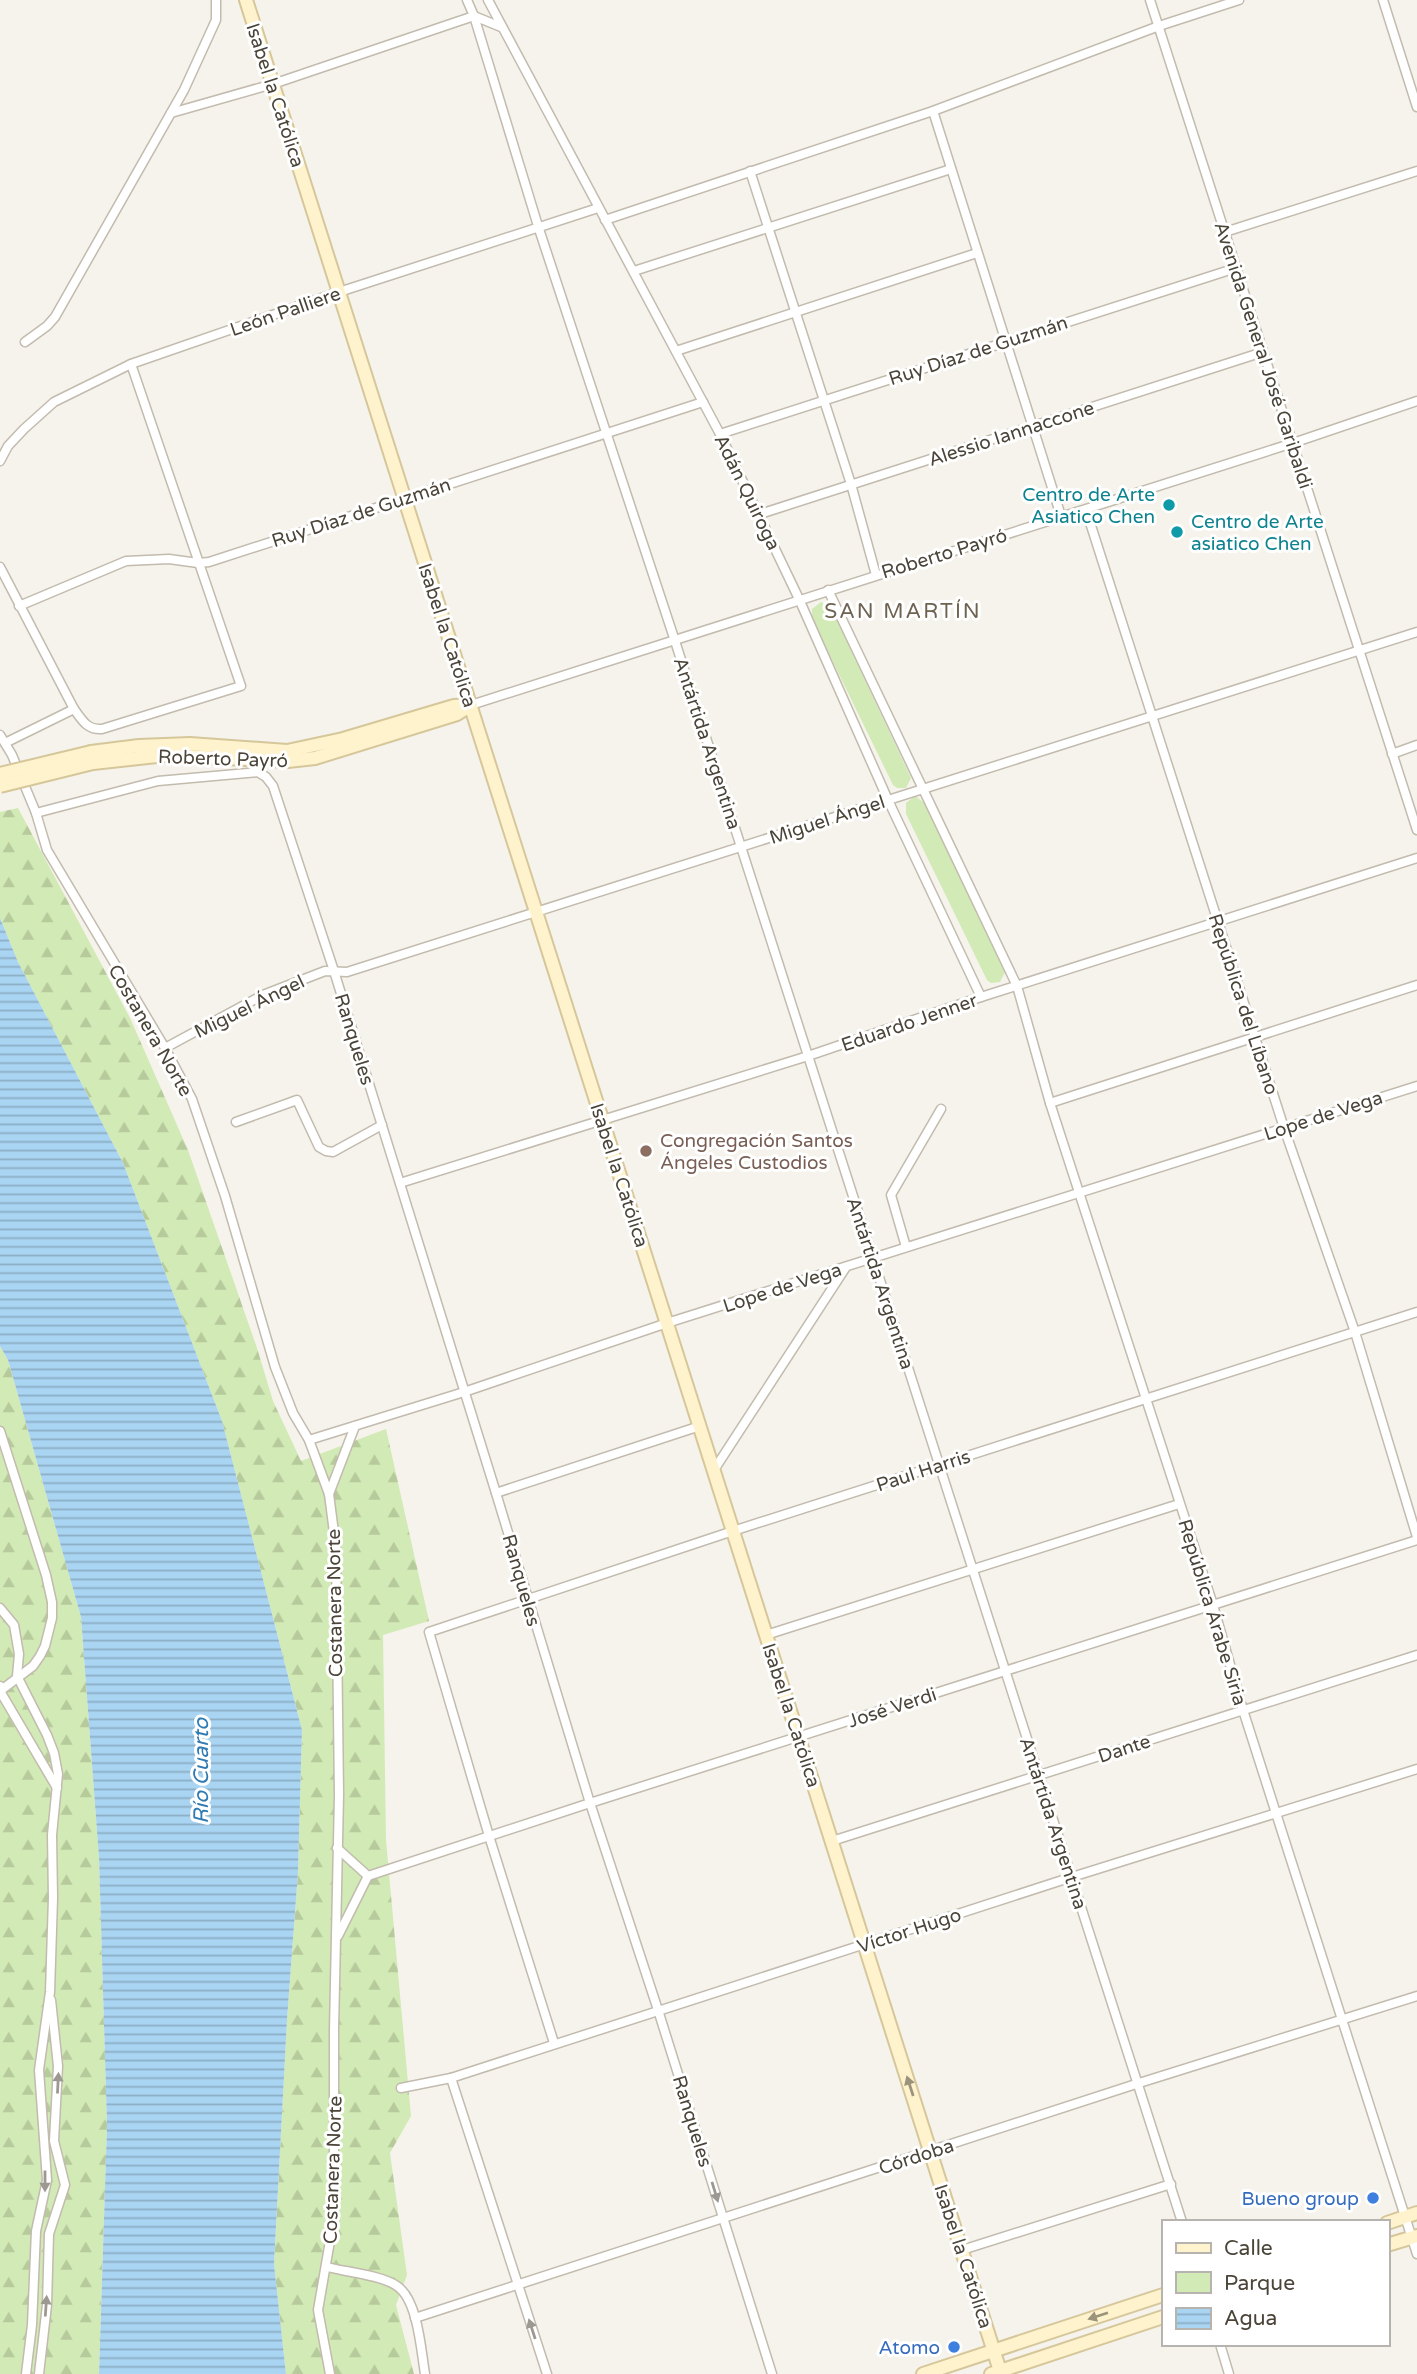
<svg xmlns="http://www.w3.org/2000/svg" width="1417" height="2374" font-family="'Varela Round',sans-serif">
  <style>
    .green { fill: #d2eab5 }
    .forest { fill: url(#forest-firs) }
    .water { fill: url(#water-rules) }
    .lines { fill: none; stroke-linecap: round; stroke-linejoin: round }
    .minor-casing { stroke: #c2bbae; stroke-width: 11 }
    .secondary-casing { stroke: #d6c79b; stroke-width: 16 }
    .minor { stroke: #fff; stroke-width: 8 }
    .secondary { stroke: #fff3cd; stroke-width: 12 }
    .secondary-bridge-casing { stroke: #d6c79b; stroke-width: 16; stroke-linecap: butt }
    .secondary-bridge { stroke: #fff3cd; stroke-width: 12 }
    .oneway { fill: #9c9892 }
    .oneway2 { fill: #9c937c }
    .culture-dot { fill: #0f9aa8; stroke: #fff; stroke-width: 2.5 }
    .education-dot { fill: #8d6e63; stroke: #fff; stroke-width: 2.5 }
    .shop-dot { fill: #3f7fe0; stroke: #fff; stroke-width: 2.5 }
    .labels { text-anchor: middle; stroke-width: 6; stroke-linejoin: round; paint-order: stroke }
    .street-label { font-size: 19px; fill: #4b4439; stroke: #fff }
    .culture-label { font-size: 19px; fill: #0d838f; stroke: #fff; text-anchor: end }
    .education-label { font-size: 19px; fill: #785e54; stroke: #fff; text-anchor: start }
    .shop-label { font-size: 19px; fill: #366cbe; stroke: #fff; text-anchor: end }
    .neighbourhood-label { font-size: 21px; letter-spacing: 2px; fill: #6e6250; stroke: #fff }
    .water-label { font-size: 21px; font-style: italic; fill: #2e7ab2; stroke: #fff }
  </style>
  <defs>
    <pattern id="forest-firs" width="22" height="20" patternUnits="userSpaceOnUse" patternTransform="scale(1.75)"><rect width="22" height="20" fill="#d2eab5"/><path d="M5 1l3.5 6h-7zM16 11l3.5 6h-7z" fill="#b6ca9c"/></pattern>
    <pattern id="water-rules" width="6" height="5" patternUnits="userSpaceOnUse" patternTransform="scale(1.75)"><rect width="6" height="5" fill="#a9d4f2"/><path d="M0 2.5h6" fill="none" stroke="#8caec5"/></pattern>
  </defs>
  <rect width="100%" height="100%" fill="#f6f3ec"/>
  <g class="green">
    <polygon points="821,602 830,607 832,610 911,778 906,788 897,788 893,785 812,619 812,609"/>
    <polygon points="915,796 926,804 1005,972 1000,982 991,983 987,980 906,814 906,803"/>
  </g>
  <g class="forest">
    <polygon points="18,808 130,1018 188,1150 257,1348 273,1401 301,1461 386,1429 429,1621 383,1635 386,1840 411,2116 390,2153 407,2275 396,2305 414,2374 286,2374 274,2264 287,2020 298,1872 302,1730 222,1421 123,1163 18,962 0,918 0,812"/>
    <polygon points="0,1346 8,1360 81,1617 99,1858 107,2125 99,2374 0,2374"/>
  </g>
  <polygon class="water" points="0,918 18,962 123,1163 222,1421 302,1730 298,1872 287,2020 274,2264 286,2374 99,2374 107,2125 99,1858 81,1617 8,1360 0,1346"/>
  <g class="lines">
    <g class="minor-casing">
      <g id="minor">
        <polyline points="467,0 474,16 538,226 675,641 1182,2222"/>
        <polyline points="488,0 720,434 799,599 888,800 981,997"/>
        <polyline points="1150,0 1417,830"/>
        <polyline points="1383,0 1417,107"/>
        <polyline points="933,111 1061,516"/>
        <polyline points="171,113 273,84 474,16 501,27"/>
        <polyline points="750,171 851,484 876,575"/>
        <polyline points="605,220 933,111 1159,26 1239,0"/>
        <polyline points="1225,232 1417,171"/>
        <polyline points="634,271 951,169"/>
        <polyline points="25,342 47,326 55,317 184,90 216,20 216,0"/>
        <polyline points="676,351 977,253"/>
        <polyline points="720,434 1236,268"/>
        <polyline points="0,461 8,446 24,429 54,402 131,364 339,292 598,208"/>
        <polyline points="1086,510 1284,1128 1355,1332 1417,1537"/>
        <polyline points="760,514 1263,352"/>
        <path d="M0,567L74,709C82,720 87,730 102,729L241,686L131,364"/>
        <polyline points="828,590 1017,986 1050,1103 1213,1605 1243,1710 1417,2254"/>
        <polyline points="19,606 126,561 169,559 198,563 209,562 703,402"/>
        <polyline points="471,705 1293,443 1417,401"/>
        <polyline points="0,735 12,755 36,813 47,850 165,1048 192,1099 225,1196 275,1367 293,1413 309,1440 329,1494 336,1548 339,1795 334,2030 334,2218 318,2310 330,2374"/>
        <polyline points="5,743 74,709"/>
        <polyline points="1392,754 1417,745"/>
        <polyline points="36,813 158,781 258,772 266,777 273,786 334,971 496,1493 590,1803 658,2010 772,2374"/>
        <polyline points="165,1048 263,995 325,971 347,972 1417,632"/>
        <polyline points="1050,1103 1417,985"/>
        <polyline points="236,1122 297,1100 319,1147 326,1151 333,1152 382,1125"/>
        <polyline points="400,1183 808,1056 981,997 1417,858"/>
        <polyline points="906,1247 891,1195 941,1109"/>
        <polyline points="0,1431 46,1575 52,1602 52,1618 45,1646 40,1656 33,1666 0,1691"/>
        <polyline points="309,1440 464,1392 667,1323 1417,1086"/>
        <polyline points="714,1470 846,1267"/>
        <polyline points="496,1493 700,1426"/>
        <polyline points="329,1494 355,1426"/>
        <polyline points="0,1608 14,1625 19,1654 17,1676 47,1735 54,1753 58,1774 52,1835 53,1898 50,1992 39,2070 47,2180 36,2231 32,2325 26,2374"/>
        <polyline points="766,1635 1179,1504"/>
        <polyline points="0,1686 0,1691 57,1788"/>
        <polyline points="832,1841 1417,1655"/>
        <polyline points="337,1848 368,1876 338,1936"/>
        <polyline points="368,1876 590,1803 1417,1540"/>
        <polyline points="554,2043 489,1836 429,1632 733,1531 1417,1312"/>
        <polyline points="451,2078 547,2374"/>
        <polyline points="401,2088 451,2078 1072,1877 1417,1769"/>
        <polyline points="962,2250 1171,2184"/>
        <path d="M327,2267C346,2272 381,2275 397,2286C418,2300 421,2350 425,2374"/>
        <polyline points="415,2318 1136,2084 1417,1996"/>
        <polyline points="1220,2344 1229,2374"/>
        <polyline points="39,2374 47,2305 49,2234 65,2185 54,2141 58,2066 51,2000"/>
      </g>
    </g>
    <g class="secondary-casing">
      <g id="secondary">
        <polyline points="246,0 1001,2374"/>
        <polyline points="91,752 139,746 190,744 287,751 343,739 454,706 470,705"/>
        <polyline points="93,763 166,755 288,761 315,758 457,714 471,705"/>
        <polyline points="1387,2223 1417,2213"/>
        <polyline points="1387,2245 1417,2236"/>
        <polyline points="923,2374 1163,2295"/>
        <polyline points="991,2374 1163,2317"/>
      </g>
    </g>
    <use href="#minor" class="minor"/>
    <use href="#secondary" class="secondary"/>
    <g class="secondary-bridge-casing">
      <g id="secondary-bridge">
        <polyline points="0,774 91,752"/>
        <polyline points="0,786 93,763"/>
      </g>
    </g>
    <use href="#secondary-bridge" class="secondary-bridge"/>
  </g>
  <defs><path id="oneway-solid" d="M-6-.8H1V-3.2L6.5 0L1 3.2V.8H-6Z" transform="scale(1.75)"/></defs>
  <g class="oneway">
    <use href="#oneway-solid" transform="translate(58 2083) rotate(-87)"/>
    <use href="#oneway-solid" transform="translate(45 2181) rotate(90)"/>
    <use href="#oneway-solid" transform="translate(715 2192) rotate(73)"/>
    <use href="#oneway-solid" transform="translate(46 2306) rotate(-86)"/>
    <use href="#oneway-solid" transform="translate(532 2329) rotate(-108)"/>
  </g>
  <g class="oneway2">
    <use href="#oneway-solid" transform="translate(910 2086) rotate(-108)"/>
    <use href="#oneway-solid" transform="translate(1098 2316) rotate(162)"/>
  </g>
  <g class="culture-dot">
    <circle cx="1169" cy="505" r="7"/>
    <circle cx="1177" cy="532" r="7"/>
  </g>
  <circle class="education-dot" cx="646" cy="1151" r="7"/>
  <g class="shop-dot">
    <circle cx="1373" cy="2198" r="7"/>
    <circle cx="954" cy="2347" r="7"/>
  </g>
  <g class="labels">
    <g class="street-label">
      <text transform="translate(276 95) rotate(72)" y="7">Isabel la Católica</text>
      <text transform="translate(285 311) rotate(-19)" y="7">León Palliere</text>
      <text transform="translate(978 350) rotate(-18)" y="7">Ruy Díaz de Guzmán</text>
      <text transform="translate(1264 355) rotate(72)" y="7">Avenida General José Garibaldi</text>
      <text transform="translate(1011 433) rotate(-18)" y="7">Alessio Iannaccone</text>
      <text transform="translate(748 492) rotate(64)" y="7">Adán Quiroga</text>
      <text transform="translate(361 512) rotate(-18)" y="7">Ruy Díaz de Guzmán</text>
      <text transform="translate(944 553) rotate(-17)" y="7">Roberto Payró</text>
      <text transform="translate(448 635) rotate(72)" y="7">Isabel la Católica</text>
      <text transform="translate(708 743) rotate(72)" y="7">Antártida Argentina</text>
      <text transform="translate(223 758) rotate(2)" y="7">Roberto Payró</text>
      <text transform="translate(827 819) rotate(-18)" y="7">Miguel Ángel</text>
      <text transform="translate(1244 1004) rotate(72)" y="7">República del Líbano</text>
      <text transform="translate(249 1006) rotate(-26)" y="7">Miguel Ángel</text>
      <text transform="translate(909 1022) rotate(-19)" y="7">Eduardo Jenner</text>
      <text transform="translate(151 1030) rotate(60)" y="7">Costanera Norte</text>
      <text transform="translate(355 1039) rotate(73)" y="7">Ranqueles</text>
      <text transform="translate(1323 1115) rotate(-18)" y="7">Lope de Vega</text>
      <text transform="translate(620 1175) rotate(72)" y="7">Isabel la Católica</text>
      <text transform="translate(881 1283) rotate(72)" y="7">Antártida Argentina</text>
      <text transform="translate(782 1287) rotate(-18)" y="7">Lope de Vega</text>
      <text transform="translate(923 1470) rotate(-18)" y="7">Paul Harris</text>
      <text transform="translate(522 1580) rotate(74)" y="7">Ranqueles</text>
      <text transform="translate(334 1603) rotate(-91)" y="7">Costanera Norte</text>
      <text transform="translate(1213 1612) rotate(73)" y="7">República Árabe Siria</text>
      <text transform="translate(892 1707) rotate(-18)" y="7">José Verdi</text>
      <text transform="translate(792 1715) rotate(72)" y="7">Isabel la Católica</text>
      <text transform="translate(1124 1748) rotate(-18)" y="7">Dante</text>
      <text transform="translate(1054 1823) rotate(72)" y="7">Antártida Argentina</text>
      <text transform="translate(909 1930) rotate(-18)" y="7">Víctor Hugo</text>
      <text transform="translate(693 2121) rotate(73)" y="7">Ranqueles</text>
      <text transform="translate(916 2156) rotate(-18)" y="7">Córdoba</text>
      <text transform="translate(332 2170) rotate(-88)" y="7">Costanera Norte</text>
      <text transform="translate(964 2256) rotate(72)" y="7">Isabel la Católica</text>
    </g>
    <g class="culture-label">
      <text x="1155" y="501">Centro de Arte<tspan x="1155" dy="22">Asiatico Chen</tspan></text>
      <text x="1191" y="528" text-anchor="start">Centro de Arte<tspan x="1191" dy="22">asiatico Chen</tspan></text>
    </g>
    <g class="education-label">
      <text x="660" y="1147">Congregación Santos<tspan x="660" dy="22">Ángeles Custodios</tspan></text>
    </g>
    <g class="shop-label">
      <text x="1359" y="2205">Bueno group</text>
      <text x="940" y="2354">Atomo</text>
    </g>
    <g class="neighbourhood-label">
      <text x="903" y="618">SAN MARTÍN</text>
    </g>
    <g class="water-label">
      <text transform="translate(201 1771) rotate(-90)" y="7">Río Cuarto</text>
    </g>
  </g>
  <rect x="1162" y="2220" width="228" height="126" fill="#ffffff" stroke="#b7b4b0" stroke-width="2"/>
  <rect x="1176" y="2243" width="35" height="10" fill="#fff3cd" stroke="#b7b4b0" stroke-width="2"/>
  <text x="1224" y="2255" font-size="21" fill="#4b4439">Calle</text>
  <rect x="1176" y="2272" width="35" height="21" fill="#d2eab5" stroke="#b7b4b0" stroke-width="2"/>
  <text x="1224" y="2290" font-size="21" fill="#4b4439">Parque</text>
  <rect x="1176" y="2308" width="35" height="21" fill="url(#water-rules)" stroke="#b7b4b0" stroke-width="2"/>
  <text x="1224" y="2325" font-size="21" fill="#4b4439">Agua</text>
</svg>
